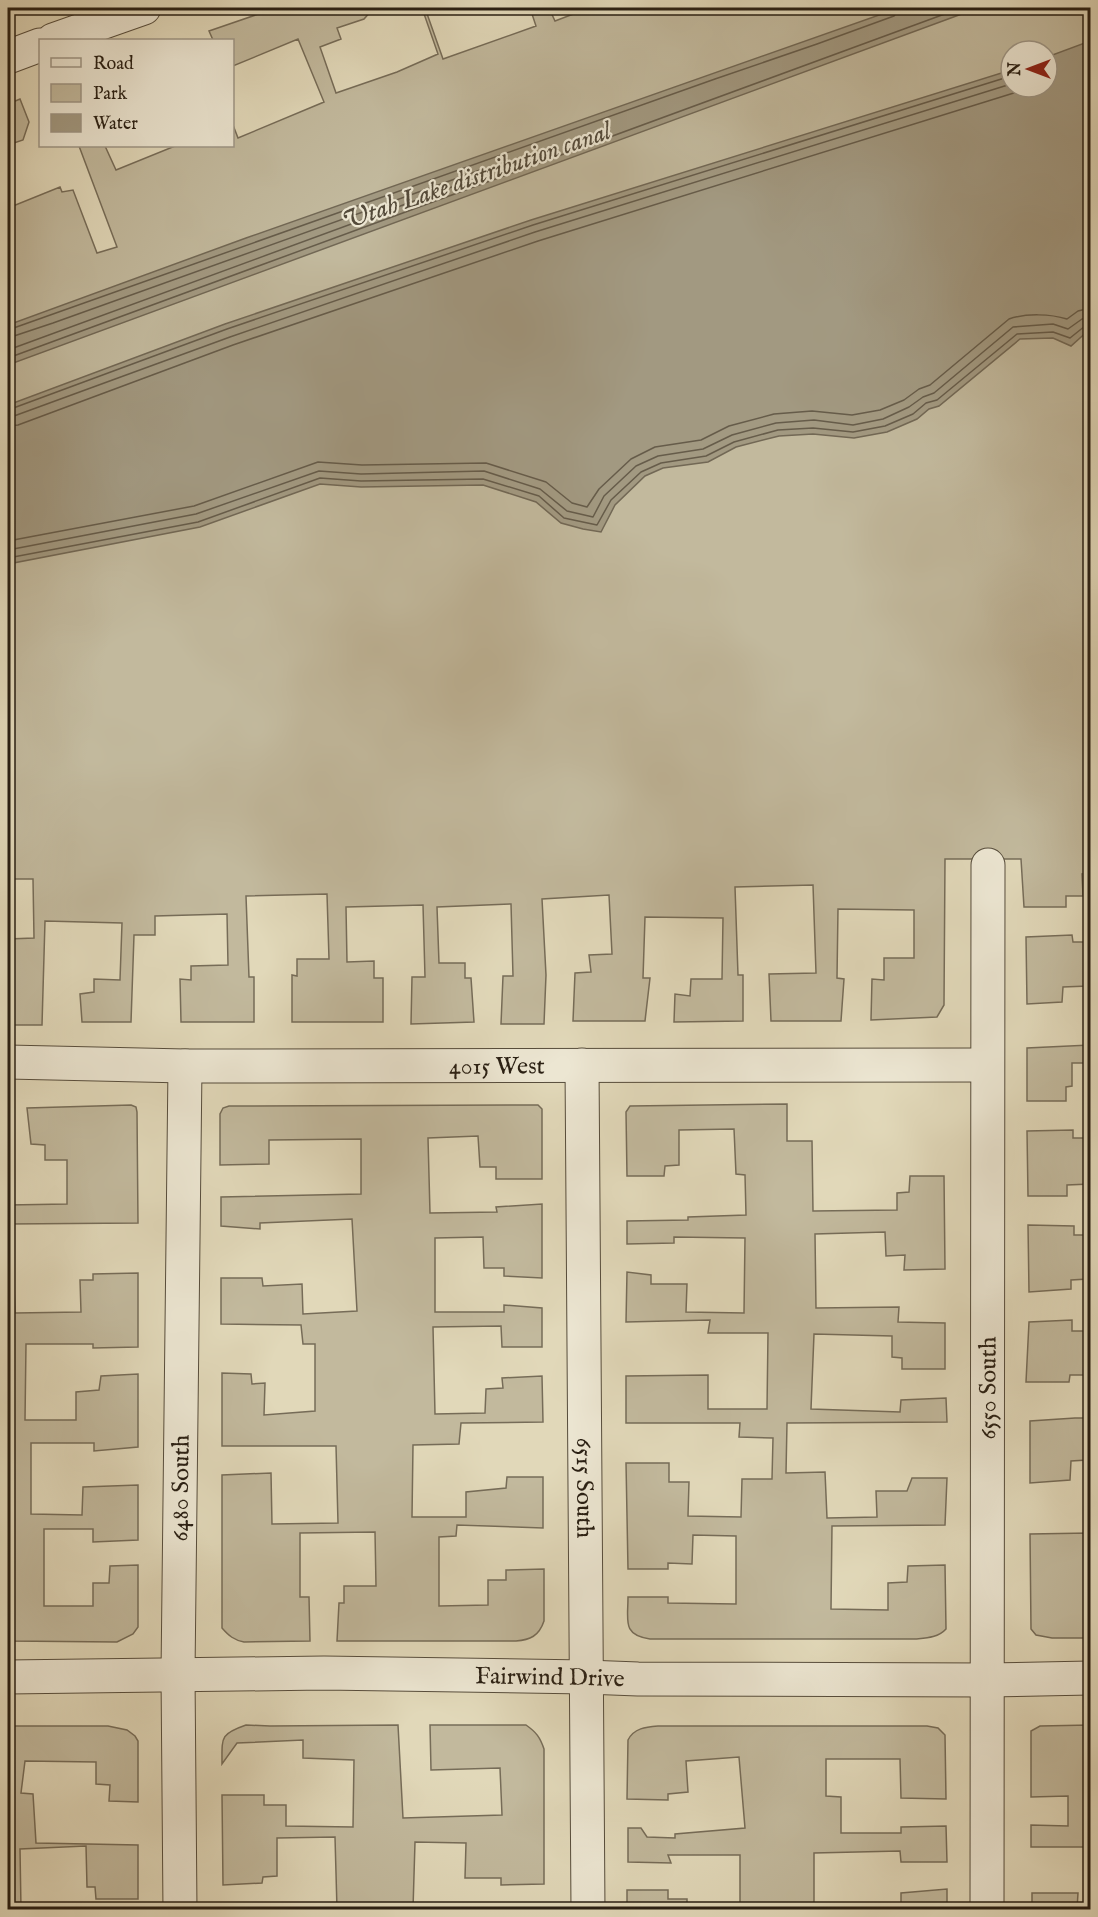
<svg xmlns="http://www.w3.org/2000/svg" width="1098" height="1917" font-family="'IM FELL English',serif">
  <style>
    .green { fill: #c2b99d; stroke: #766c58; stroke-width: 1.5; fill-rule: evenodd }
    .water { fill: #a29981; stroke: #726855; stroke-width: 1.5 }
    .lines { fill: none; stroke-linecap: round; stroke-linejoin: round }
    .shore { stroke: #665c4a; stroke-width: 1.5 }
    .minor-casing { stroke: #574d3c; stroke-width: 35 }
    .minor { stroke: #ece6d2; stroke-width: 33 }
    .labels { text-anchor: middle; stroke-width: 4.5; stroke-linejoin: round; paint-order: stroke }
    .street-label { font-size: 24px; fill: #291f13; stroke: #ece6d2 }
    .water-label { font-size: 26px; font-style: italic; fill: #534a3a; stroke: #ece6d2 }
  </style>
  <rect width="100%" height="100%" fill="#e1d8b9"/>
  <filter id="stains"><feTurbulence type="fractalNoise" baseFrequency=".00333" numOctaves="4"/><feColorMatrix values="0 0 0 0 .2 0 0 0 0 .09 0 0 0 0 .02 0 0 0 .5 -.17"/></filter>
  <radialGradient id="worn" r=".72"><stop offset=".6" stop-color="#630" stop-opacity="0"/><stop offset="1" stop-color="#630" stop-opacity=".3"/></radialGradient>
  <g class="green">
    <path d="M276,8H370L371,11L364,19L337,28L341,39L320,47L336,93L397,72L438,54L422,8H425L443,59L536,26L530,8H549L555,21L589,8H1090V873L1082,874L1083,896H1066V907H1024L1021,859H945L944,1005L937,1017L871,1020L872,979L884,980V958H914V910L838,909L837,978L844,979L841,1021H771L769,974L816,973L813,885L735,887L738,975H743V1021L674,1022L675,994L690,996L691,979H722L723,918L645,917L643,978H650L645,1021H573L575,973L591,972L589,955L612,954L609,895L542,899L546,975L544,1024H501L503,976H513L511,904L437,907L439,963H465V978H471L474,1022L411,1024L412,977H425L423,905L346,907L347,962L374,961V978H383V1022H292V975L297,976V959H329L327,894L246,896L249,977H254V1022H181L180,979L191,980V966L228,965L227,914L155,916V935H134L131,1022H82L80,994L94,992V979L120,980L122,923L45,921L42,1025H8V939L34,938L33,879H8V208L60,187L62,192L73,190L97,253L117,247L79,146H105L116,170L175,146H232L233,125L238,138L324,102L298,39L233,66L232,40H213L209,31ZM1011,51H1047V87H1011Z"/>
    <polygon points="20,99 29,122 23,140 8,145 8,104"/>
    <polygon points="1072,935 1073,942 1090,942 1090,966 1087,967 1088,986 1063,987 1062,1002 1027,1004 1026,937"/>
    <polygon points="1090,1045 1090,1063 1072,1063 1072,1086 1066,1087 1066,1101 1027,1101 1027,1048"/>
    <path d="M787,1104V1141H812L813,1211L897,1210V1193L909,1192L910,1176H944L945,1269L904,1270L905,1255L886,1256L885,1232L815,1234L816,1308L899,1307L898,1322L945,1323V1369H902V1358L892,1357V1336L814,1334L811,1409L900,1412L901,1400L946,1398L947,1422L787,1423L786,1473L825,1472L827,1518L877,1517L876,1491H907L912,1478H947L945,1525L832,1526L831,1609L888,1610V1583L907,1582L908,1566L945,1565L946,1629C938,1638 925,1638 915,1639H650C622,1635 628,1621 628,1597H668V1603L736,1604V1536L693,1535L692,1564L668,1563V1569H628L626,1463H669V1482H689L688,1516L741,1517L742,1479H772L773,1438L739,1437L740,1423H626V1376L708,1375V1409H767L768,1333H708L710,1320L626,1322L627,1272L651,1275V1284H687L686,1312L744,1313L745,1238L674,1237V1243L627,1244V1221L688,1220V1217L746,1215L745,1175L736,1174L734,1129L679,1130V1165L665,1166L664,1176H627L626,1112L630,1106Z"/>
    <polygon points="131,1105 136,1107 137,1112 138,1223 8,1224 8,1205 67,1204 67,1160 45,1160 45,1145 31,1144 27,1108"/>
    <path d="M538,1105L542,1109V1179H496V1167H480L478,1136L428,1138L430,1213L497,1212L496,1207L542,1204V1278L504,1276V1268H484L483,1237L435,1238V1312H504V1305L542,1308V1347H502L501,1326L433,1327L435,1414L485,1413L486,1389L503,1388L502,1378L542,1376L543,1422L461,1423L459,1444L413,1445L412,1517H466V1492L506,1488L507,1477H543V1528L457,1525L456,1536L439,1537V1606L488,1605V1580H506V1570L544,1569V1621C539,1636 530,1640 516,1641H337L339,1603H344V1586H376L375,1532L300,1533V1597H309L310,1641L244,1642C234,1640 229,1636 222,1628V1475L271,1473L272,1524L338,1523L336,1446H222V1373L251,1374L252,1384L265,1383L264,1415L315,1411V1344H303L301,1325L221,1324V1278H262L263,1286L302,1284L303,1314L357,1311L352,1219L260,1223V1229L221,1226V1197L361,1194V1139L269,1140V1164L220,1165V1114L223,1108L229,1106Z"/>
    <polygon points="1073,1130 1073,1138 1090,1138 1090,1184 1067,1185 1067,1196 1028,1196 1027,1131"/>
    <polygon points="1028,1225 1074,1226 1074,1235 1090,1235 1090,1257 1088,1258 1088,1279 1071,1280 1071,1289 1029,1292"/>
    <polygon points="8,1254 13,1254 15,1313 81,1312 80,1280 93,1280 93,1274 138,1273 138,1347 93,1348 93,1344 26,1344 25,1420 76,1420 76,1392 99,1390 101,1376 138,1374 138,1447 94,1451 94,1443 31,1443 31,1514 82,1515 83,1487 138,1485 138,1540 93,1542 93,1529 44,1529 44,1606 93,1606 93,1583 109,1583 110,1566 138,1565 138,1627 133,1634 117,1642 8,1641"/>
    <polygon points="1072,1320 1072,1331 1090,1331 1090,1375 1070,1375 1069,1382 1026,1382 1029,1322"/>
    <polygon points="1075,1418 1090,1418 1090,1442 1087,1443 1087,1460 1071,1461 1070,1480 1030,1483 1030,1421"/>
    <polygon points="1090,1533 1090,1638 1052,1638 1036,1635 1031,1629 1030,1534"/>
    <path d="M246,1725L270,1726L398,1725L403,1818L502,1815L500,1768L431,1770L430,1725H526C536,1732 540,1737 544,1749V1884L501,1885V1878H465L466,1843L415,1842L413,1909H337L335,1837L277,1838V1876L263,1877L262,1883L223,1885L222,1795H264V1805H286V1826L353,1827L354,1760L303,1758V1740L237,1743L222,1764C222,1737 220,1734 246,1725Z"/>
    <polygon points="1090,1725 1090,1862 1088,1862 1089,1847 1031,1847 1031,1825 1068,1826 1068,1796 1031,1797 1031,1731 1040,1726"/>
    <polygon points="8,1726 108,1726 127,1730 135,1736 138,1741 138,1802 109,1801 110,1785 96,1784 96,1762 25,1761 21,1793 33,1794 36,1843 138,1845 138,1899 96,1899 95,1887 87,1887 86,1846 20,1849 21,1909 8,1909"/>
    <path d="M658,1726H927L938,1728L945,1735L946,1799L901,1798L900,1759H826V1796L841,1797V1833H901V1827L946,1826L947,1862H901L900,1851L814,1853V1910L740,1909V1855H668L671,1863L628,1862V1828H641L647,1837L675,1838V1834L745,1828L739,1757L686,1761L688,1792L668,1794V1800L627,1799L628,1740C634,1728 646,1727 658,1726Z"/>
    <polygon points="947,1889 947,1909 901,1909 901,1893"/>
    <polygon points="627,1890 668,1890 668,1899 687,1899 687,1909 627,1909"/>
    <polygon points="1032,1893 1078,1893 1077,1909 1032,1909"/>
  </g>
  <g class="water">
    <polygon points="899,8 978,8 8,365 8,325 246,238"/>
    <polygon points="1090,41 1090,329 1071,346 1053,338 1020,339 939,406 929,409 917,419 887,432 854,438 813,434 779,436 736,447 708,462 663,468 645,476 615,505 601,532 583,529 561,523 536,502 483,485 361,487 320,484 200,527 8,564 8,405 225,324 531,220 1011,70 1011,87 1047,87 1047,57"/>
  </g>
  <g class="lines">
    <g class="shore">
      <polyline points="8,330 715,79 817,44 894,16 897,12 898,8"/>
      <polyline points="8,338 53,323 480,170 483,172 482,176 8,350"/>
      <polyline points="8,358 961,8"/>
      <polyline points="8,410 227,329 533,225 1011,76"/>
      <polyline points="8,417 14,416 230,337 535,232 1011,84"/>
      <polyline points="8,426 18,425 233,345 538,241 1017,92 1025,87"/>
      <path d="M8,541L194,506L318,462L362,465L486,463L546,482L572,503L587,507L599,489L631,459L655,447L701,440L729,426L774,414L812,411L852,415L880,410L904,400L919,389L930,385L1009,319C1026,313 1051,314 1067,319L1078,311L1090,308"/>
      <polyline points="8,550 196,514 319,471 361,474 484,471 540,489 567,511 593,517 604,496 636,466 658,456 703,449 732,435 776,423 814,420 853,425 883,419 909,407 923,397 934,393 1013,327 1053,324 1068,329 1082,319 1090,317"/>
      <polyline points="8,558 198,522 320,478 361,481 483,479 539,496 564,518 597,525 611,500 641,472 661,463 706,456 734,442 778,430 813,428 853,432 885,426 913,414 926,403 937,400 1017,334 1053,332 1070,338 1085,326 1090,325"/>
    </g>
    <g class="minor-casing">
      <g id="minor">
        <polyline points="53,40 144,8"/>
        <polyline points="8,57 40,45"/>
        <path id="s1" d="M8,1062L185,1066L987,1065"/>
        <path id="s2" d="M582,1065L588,1910"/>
        <path id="s3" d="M8,1677L324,1673L586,1677L638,1679L987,1680L1090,1678"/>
        <path id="s4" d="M180,1910L178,1674L185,1066"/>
        <path id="s5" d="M987,1910L988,865"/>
      </g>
    </g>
    <use href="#minor" class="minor"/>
  </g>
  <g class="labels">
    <g class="street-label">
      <text dy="8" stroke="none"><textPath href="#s1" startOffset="489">4015 West</textPath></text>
      <text dy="8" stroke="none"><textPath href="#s5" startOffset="522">6550 South</textPath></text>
      <text dy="8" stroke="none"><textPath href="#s2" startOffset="423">6515 South</textPath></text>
      <text dy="8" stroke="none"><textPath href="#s4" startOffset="422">6480 South</textPath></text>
      <text dy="8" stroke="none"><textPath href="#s3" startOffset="542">Fairwind Drive</textPath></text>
    </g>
    <g class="water-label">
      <text transform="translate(476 175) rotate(-19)" y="9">Utah Lake distribution canal</text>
    </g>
  </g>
  <rect width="1098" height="1917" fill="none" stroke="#e1d8b9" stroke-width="30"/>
  <rect x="9" y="9" width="1080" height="1899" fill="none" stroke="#291f13" stroke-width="3"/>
  <rect x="15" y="15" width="1068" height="1887" fill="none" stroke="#291f13" stroke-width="1.5"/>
  <rect x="39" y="39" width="195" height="108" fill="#ece6d2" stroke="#9e9686" stroke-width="1.5"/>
  <rect x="51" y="58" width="30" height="9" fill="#ece6d2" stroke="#9e9686" stroke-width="1.5"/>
  <text x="93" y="69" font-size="18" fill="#291f13">Road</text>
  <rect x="51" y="84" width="30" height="18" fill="#c2b99d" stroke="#9e9686" stroke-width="1.5"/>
  <text x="93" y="99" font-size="18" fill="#291f13">Park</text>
  <rect x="51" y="114" width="30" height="18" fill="#a29981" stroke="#9e9686" stroke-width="1.5"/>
  <text x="93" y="129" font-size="18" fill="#291f13">Water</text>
  <g transform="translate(1029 69) rotate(270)"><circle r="28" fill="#ece6d2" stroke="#9e9686" stroke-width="1.5"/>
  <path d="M0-4.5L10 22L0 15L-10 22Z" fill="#8f2418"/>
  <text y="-9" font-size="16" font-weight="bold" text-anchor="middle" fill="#291f13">N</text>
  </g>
  <rect width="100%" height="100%" filter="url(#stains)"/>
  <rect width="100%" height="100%" fill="url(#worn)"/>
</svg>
